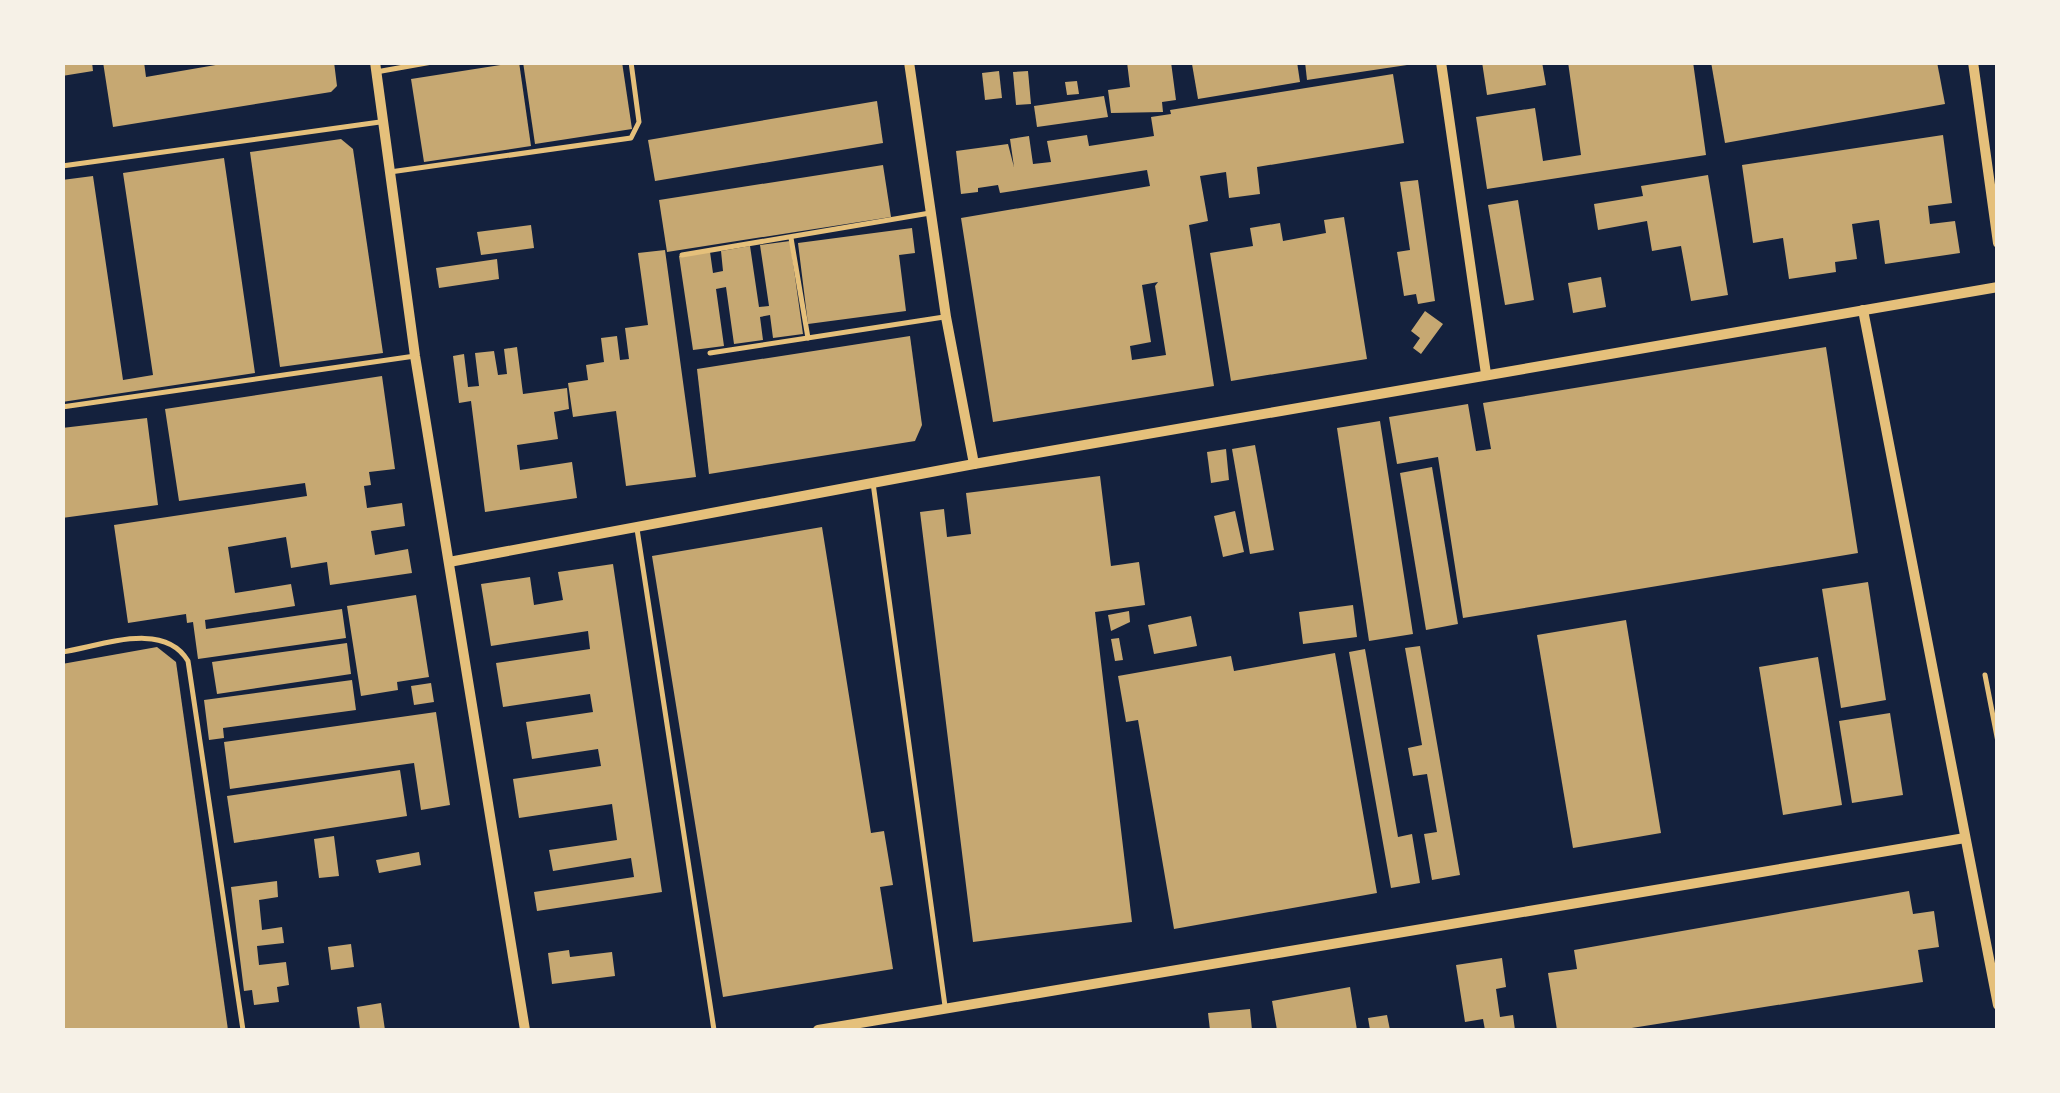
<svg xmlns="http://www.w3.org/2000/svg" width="2060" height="1093" font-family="Arial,sans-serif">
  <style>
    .building { fill: #c6a872; fill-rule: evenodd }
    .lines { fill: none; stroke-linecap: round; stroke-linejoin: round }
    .service { stroke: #e5c07b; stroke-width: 5 }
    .minor { stroke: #e5c07b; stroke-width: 10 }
  </style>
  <rect width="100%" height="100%" fill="#14213d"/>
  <g class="building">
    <polygon points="62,62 92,62 93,71 62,76"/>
    <polygon points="103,62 144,62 146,77 233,62 334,62 337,86 331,92 113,127"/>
    <polygon points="519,62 531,146 424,162 411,79"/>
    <polygon points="523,62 622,62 632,129 535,144"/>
    <polygon points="1127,62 1171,62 1176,100 1162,102 1163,112 1111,113 1108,90 1130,87"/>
    <polygon points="1297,62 1300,82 1198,99 1192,64"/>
    <polygon points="1305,62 1407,62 1407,65 1307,80"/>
    <polygon points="1482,62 1542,62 1546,85 1487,95"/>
    <polygon points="1568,62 1693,62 1706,155 1487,189 1476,117 1535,108 1543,161 1581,155"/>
    <polygon points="1711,62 1937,62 1945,104 1725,143"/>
    <polygon points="999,71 1002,98 985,100 982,73"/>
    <polygon points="1028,71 1031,104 1016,105 1013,72"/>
    <path d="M1393,74L1404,143L1257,167L1260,194L1229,198L1226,172L1200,176L1208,221L1189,225L1214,386L993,422L961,218L1150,186L1147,170L1000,193L998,185L978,188V192L961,194L956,151L1008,144L1014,167L1010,139L1029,136L1033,164L1051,162L1047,141L1087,135L1089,146L1154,136L1151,117L1171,114L1170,110ZM1158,282L1155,286L1166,355L1132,360L1130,346L1151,342L1142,285Z"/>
    <polygon points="1077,81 1079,94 1067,95 1065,82"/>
    <polygon points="1104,96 1108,117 1037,127 1034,106"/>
    <polygon points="877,101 883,143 655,181 648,140"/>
    <polygon points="1943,135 1952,203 1928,206 1930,224 1955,221 1960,253 1885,264 1879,220 1852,224 1857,259 1835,262 1836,272 1789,279 1783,238 1753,243 1742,165"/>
    <polygon points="341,139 353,149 383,353 280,367 250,152"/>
    <polygon points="224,158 255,373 62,402 62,180 93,176 123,380 153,375 123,173"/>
    <polygon points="883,165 891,217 667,252 659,200"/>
    <polygon points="1708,175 1728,295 1691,301 1681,246 1652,251 1647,221 1598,230 1594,204 1643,196 1641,186"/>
    <polygon points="1418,180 1435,301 1418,304 1416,294 1404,296 1397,252 1410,250 1400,182"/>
    <polygon points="1518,200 1534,300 1505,305 1488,205"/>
    <polygon points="1344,217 1367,359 1231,381 1210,253 1253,246 1250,228 1280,223 1283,241 1326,233 1324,220"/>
    <polygon points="531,225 534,248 481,255 477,232"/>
    <polygon points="912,228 915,253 899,255 906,311 808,324 798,243"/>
    <polygon points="790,241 803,334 773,338 770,315 760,317 763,340 734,344 726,287 716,289 724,346 693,350 679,256 710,252 713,273 723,271 721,251 750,246 759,307 769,306 760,245"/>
    <polygon points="665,250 696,477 626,486 616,411 573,417 568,383 588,380 586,365 604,362 601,338 617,336 620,360 629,359 625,328 648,325 638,253"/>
    <polygon points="497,259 499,279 439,288 436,268"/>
    <polygon points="1601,277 1606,307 1573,313 1568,283"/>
    <polygon points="1425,311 1443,324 1421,354 1413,348 1420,338 1411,331"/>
    <polygon points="910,336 922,425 915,441 709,474 697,369"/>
    <polygon points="517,347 523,394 567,388 569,409 554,412 558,439 517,445 520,470 572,462 577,498 485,512 471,401 459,403 453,356 464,354 468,387 479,386 475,353 494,351 498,375 507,374 504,349"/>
    <polygon points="1826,347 1858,553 1463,618 1438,457 1397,464 1389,417 1468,404 1476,451 1491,449 1483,403"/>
    <polygon points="382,376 395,469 369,472 371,485 364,486 367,508 402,503 405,526 371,531 375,555 408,549 412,573 330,585 327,562 291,568 286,537 228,547 235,593 291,584 295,606 205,620 206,629 342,609 346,638 198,659 193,622 187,623 186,614 128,623 114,525 307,496 305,483 179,501 165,409"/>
    <polygon points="147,418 158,505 62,518 62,428"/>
    <polygon points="1380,421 1413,634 1369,641 1337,428"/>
    <polygon points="1255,445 1274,550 1250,554 1232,449"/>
    <polygon points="1226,449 1229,480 1211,483 1207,452"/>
    <polygon points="1432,467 1458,624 1426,630 1400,473"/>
    <polygon points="1100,476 1111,566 1139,562 1145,605 1095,612 1132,922 973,942 920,512 944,509 947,537 971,534 966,493"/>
    <polygon points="1235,511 1244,552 1223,557 1214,516"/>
    <polygon points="822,527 871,833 884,831 893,885 880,887 893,969 723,997 652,556"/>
    <polygon points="613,564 662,892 537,911 534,892 634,877 631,858 553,871 549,850 617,840 612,804 519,818 513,779 601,766 598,749 532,759 526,722 593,712 590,694 503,707 496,663 590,649 588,631 491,646 481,584 530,577 534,605 563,600 558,572"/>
    <polygon points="1868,582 1886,700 1841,708 1822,589"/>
    <polygon points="416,595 429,677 397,682 398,690 361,696 347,606"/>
    <polygon points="1353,605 1357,637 1303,644 1299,612"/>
    <polygon points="1129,611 1130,622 1111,631 1108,615"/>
    <polygon points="1191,616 1197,646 1154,654 1148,625"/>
    <polygon points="1626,620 1661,833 1573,848 1537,635"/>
    <polygon points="1119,638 1123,660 1115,661 1111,639"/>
    <polygon points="347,643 351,674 217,694 212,662"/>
    <polygon points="1420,646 1460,875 1432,880 1424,834 1437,832 1427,774 1413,776 1408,748 1422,745 1405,648"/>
    <polygon points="157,647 176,662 228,1030 63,1030 62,664"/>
    <polygon points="1365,649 1398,837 1412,834 1420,883 1391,888 1349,652"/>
    <polygon points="1335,653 1377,893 1174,929 1138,720 1126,722 1118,676 1231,656 1234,671"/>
    <polygon points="1818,657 1842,805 1783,815 1759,667"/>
    <polygon points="352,680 356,710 223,728 224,738 209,740 204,700"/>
    <polygon points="431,683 434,702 414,705 411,686"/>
    <polygon points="436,712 450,805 421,810 414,763 230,789 224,742"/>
    <polygon points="1890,713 1903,795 1852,803 1839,721"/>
    <polygon points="400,770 407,816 234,843 227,796"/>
    <polygon points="334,836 339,876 319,878 314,839"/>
    <polygon points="419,852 421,865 379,873 376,860"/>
    <polygon points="277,881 278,897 259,900 262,930 282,927 284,943 257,946 259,965 286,962 289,985 277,987 279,1002 254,1005 252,990 244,991 231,887"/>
    <polygon points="1909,891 1913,914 1934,911 1939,947 1918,950 1923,982 1619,1030 1557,1030 1548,973 1577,969 1574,950"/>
    <polygon points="351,944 354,967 331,970 328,947"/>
    <polygon points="569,950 570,957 612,952 615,976 552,984 548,953"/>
    <polygon points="1502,958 1506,987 1496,989 1500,1017 1513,1015 1515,1030 1485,1030 1483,1019 1465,1022 1456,965"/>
    <polygon points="1350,987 1357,1030 1277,1030 1272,1001"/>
    <polygon points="381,1003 385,1030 360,1030 357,1007"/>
    <polygon points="1250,1009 1252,1030 1210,1030 1208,1013"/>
    <polygon points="1387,1015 1390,1030 1370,1030 1368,1018"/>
  </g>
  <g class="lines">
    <g class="service">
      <polyline points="376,72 432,62"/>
      <polyline points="62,166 380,122"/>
      <polyline points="390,172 631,138 639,122 631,62"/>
      <polyline points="791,238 808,338"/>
      <polyline points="682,255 930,213"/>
      <polyline points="710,353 944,317"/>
      <polyline points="62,407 415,356"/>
      <polyline points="873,483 945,1006"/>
      <polyline points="637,529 714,1030"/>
      <path d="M62,652C101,646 164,620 188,661L243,1030"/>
      <polyline points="1985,675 1998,742"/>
    </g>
    <g class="minor">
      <polyline points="375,62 415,356 525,1030"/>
      <polyline points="909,62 946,317 974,464"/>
      <polyline points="1441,62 1486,374"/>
      <polyline points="1973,62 1998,243"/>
      <polyline points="1863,310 1998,1005"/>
      <polyline points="449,562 974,464 1998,287"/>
      <polyline points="818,1030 1965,838"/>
    </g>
  </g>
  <rect width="2060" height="1093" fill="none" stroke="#f6f1e7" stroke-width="130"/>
</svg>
